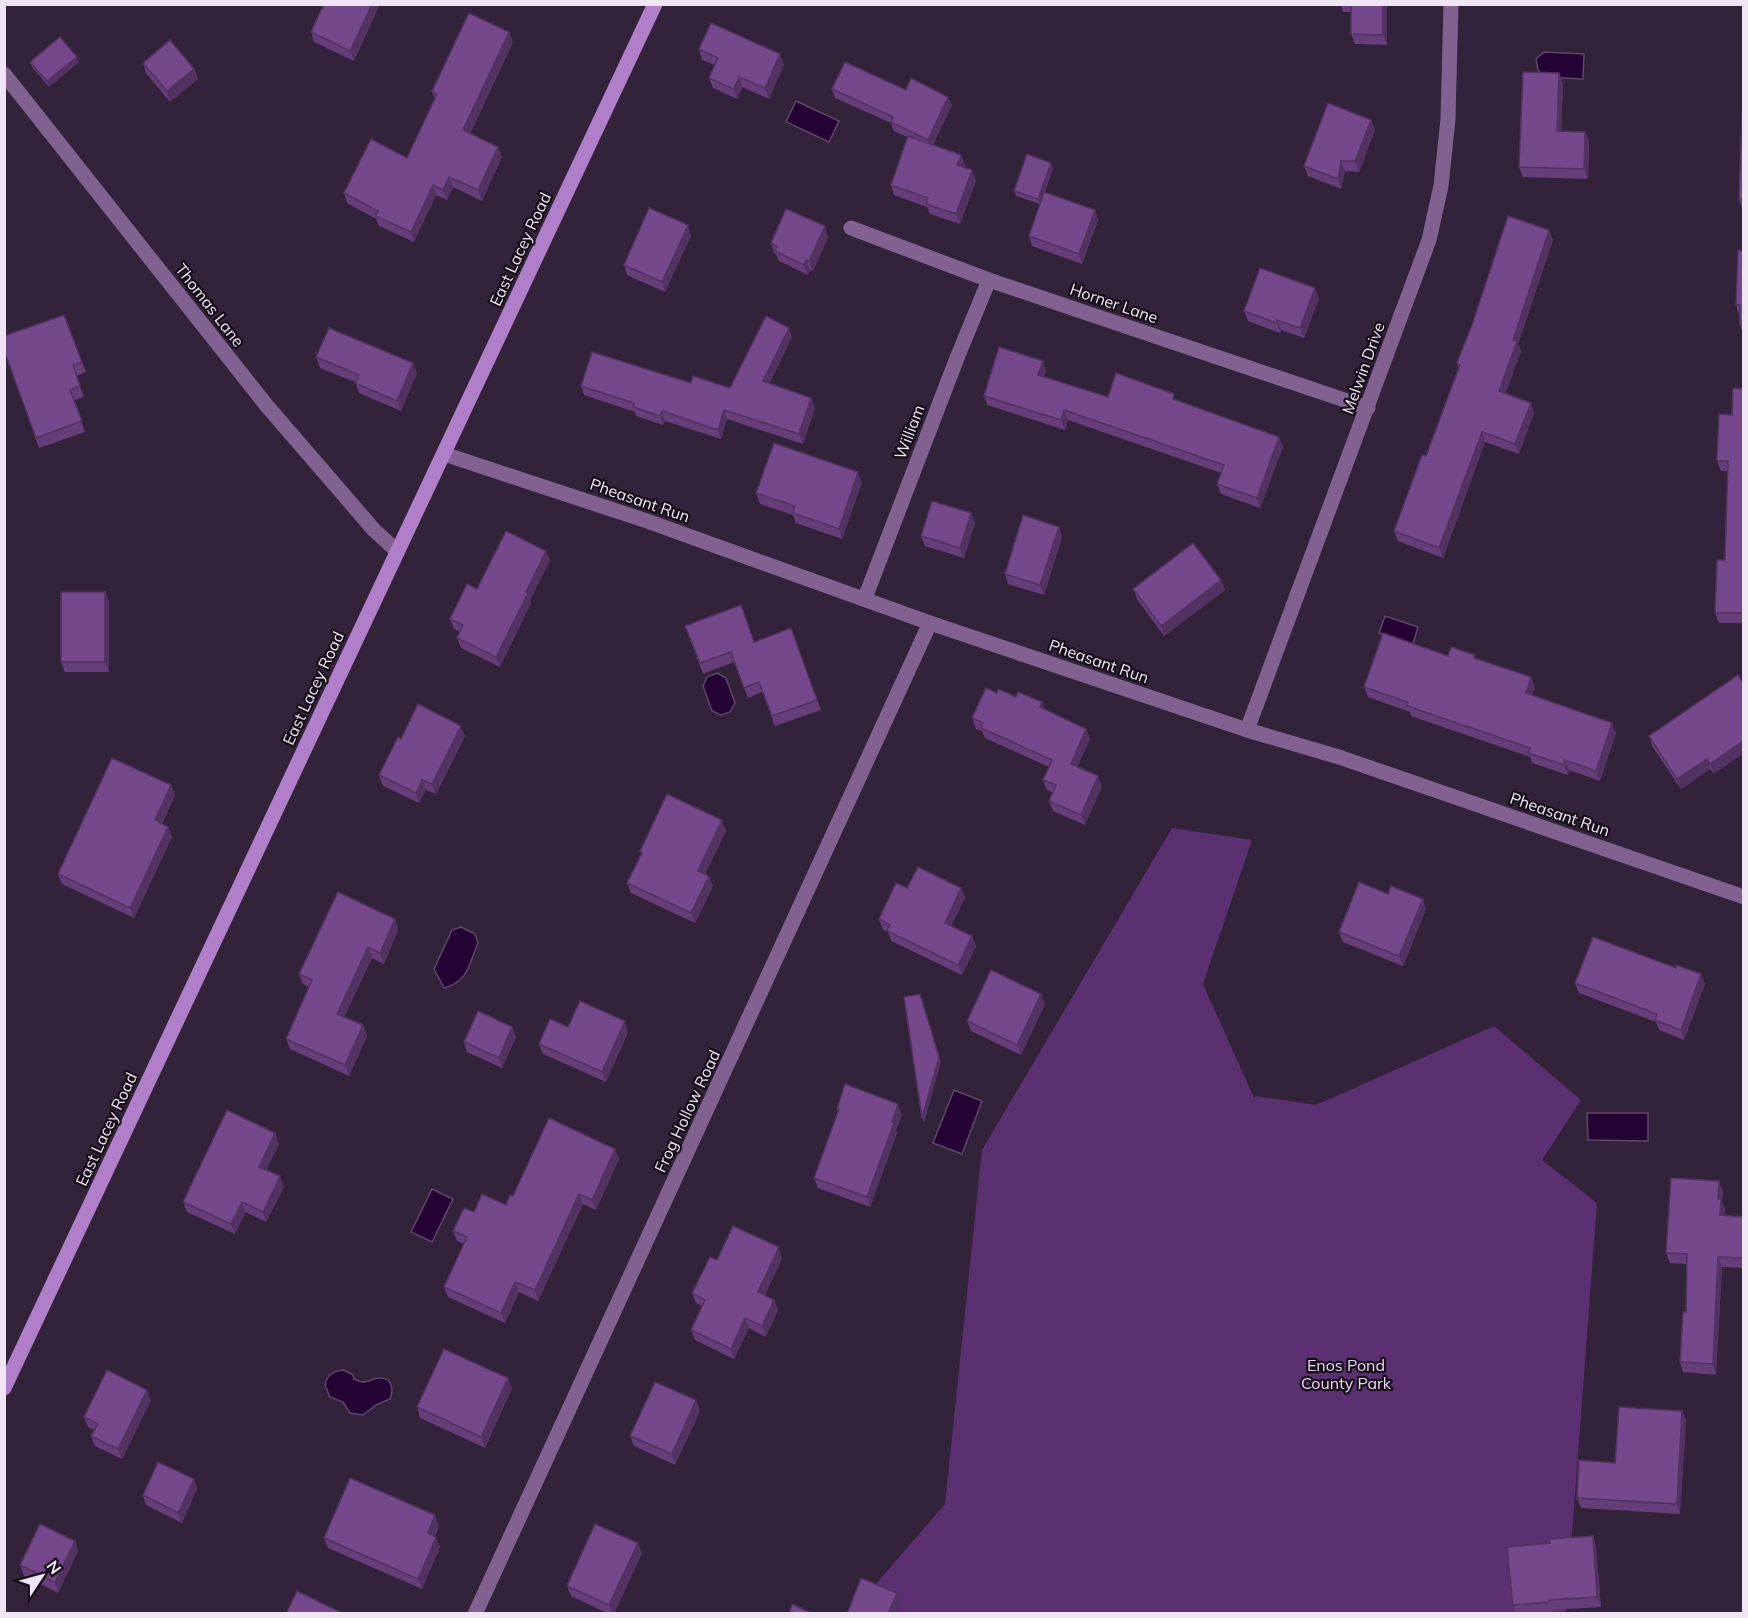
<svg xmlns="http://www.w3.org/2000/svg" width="1748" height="1618" font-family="Mulish,sans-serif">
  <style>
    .green { fill: #5b3070 }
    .water { fill: #240233; stroke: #61466d; stroke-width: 1.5 }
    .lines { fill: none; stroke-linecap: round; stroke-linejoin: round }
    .street { stroke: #806190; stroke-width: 15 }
    .secondary { stroke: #b17fca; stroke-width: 15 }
    .wall { fill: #653d78 }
    .shaded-wall { fill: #523261 }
    .building { fill: #75478b; stroke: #523261; stroke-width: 1.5 }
    .labels { text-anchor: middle; stroke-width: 4.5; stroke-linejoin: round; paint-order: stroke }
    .street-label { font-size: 16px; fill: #efe5f5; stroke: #160f19 }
    .park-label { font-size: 16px; fill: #edd4fb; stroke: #160f19 }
  </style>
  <rect width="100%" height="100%" fill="#32223a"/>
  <polygon class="green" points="1172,828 1252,840 1203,984 1254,1098 1256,1096 1316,1105 1494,1026 1581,1100 1542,1160 1597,1203 1566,1613 850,1614 945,1504 982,1150"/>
  <g class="water">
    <polygon points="1544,52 1584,54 1583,79 1545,77 1538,70 1536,59"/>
    <polygon points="796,101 839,121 829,142 786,122"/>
    <polygon points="1385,616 1418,627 1413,644 1379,633"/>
    <polygon points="717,673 726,678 735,703 730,712 721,715 712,711 703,686 707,677"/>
    <path d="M461,927L475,934L478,943C469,964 468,982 444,988L434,969L452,930Z"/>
    <polygon points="954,1090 982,1101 962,1154 933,1143"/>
    <polygon points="1587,1113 1648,1113 1648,1141 1588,1140"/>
    <polygon points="432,1189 453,1199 432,1242 411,1232"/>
    <path d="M344,1370L353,1375L354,1379C358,1381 360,1382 364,1382C370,1382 373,1378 379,1378C392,1377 394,1389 390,1399L376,1405L363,1415L350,1413L343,1402L330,1397L325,1385C327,1374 334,1371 344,1370Z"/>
  </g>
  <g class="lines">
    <g class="street">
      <polyline points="4,74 267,406 374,530 397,551"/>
      <polyline points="851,228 989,280 1368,408"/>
      <polyline points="444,454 647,521 930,623 1247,730 1339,757 1744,897"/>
      <polyline points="865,598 957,358 989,280"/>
      <polyline points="1247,730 1429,240 1441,186 1448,119 1451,4"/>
      <polyline points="475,1614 930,623"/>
    </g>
    <polyline class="secondary" points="4,1388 655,4"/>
  </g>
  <g class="wall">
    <polygon points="324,4 380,4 354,61 314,42 311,32"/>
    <polygon points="1341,4 1387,4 1387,45 1355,44 1351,34 1351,12 1343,12"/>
    <polygon points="509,32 513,42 470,134 502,157 482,201 453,187 447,200 436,195 414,242 379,226 376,219 347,203 344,193 407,158 435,99 432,91"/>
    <polygon points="699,49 784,64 769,99 742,87 737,99 713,88 709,78 715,65 702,60"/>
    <polygon points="30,62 79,62 49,87 32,67"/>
    <polygon points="143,63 194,69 198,79 170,102 146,73"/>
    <polygon points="1559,73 1563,83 1561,131 1585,132 1589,142 1588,179 1523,177 1519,167"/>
    <polygon points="832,89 906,90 952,105 933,145 965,165 964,167 976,180 960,224 930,214 927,207 894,195 891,185 907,137 894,131 891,123 835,98"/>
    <polygon points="1743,114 1743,210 1739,200"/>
    <polygon points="1371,120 1375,130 1359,172 1345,171 1341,189 1308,176 1304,166"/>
    <polygon points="1053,168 1045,192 1098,220 1082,264 1032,246 1029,236 1040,204 1016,196 1014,191"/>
    <polygon points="691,235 665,292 627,275 624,265"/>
    <polygon points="828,237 813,271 810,270 808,275 779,261 776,254 774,253 771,243"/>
    <polygon points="1553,240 1518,344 1521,351 1505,393 1531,403 1534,413 1519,454 1485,442 1443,558 1398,541 1394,531 1426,456 1458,368 1457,363"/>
    <polygon points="1743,251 1743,333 1740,325 1740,315 1739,315 1736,305"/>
    <polygon points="1319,298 1304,338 1281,330 1280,333 1248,321 1244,311"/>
    <polygon points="64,315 86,372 76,376 84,397 74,400 85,432 39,448 4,350"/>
    <polygon points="792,337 769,384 811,398 815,408 803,444 727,419 721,439 665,421 663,425 636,416 635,412 584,395 581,386 691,383 730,388"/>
    <polygon points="316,357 413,363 417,373 401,411 359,393 355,382 320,368"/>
    <polygon points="1046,371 1044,377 1108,397 1176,400 1279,437 1283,447 1260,508 1221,494 1217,484 1221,473 1068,420 1065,430 987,405 984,396"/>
    <polygon points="1743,389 1743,623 1719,623 1715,613 1725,560 1728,471 1721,471 1717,461 1732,415"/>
    <polygon points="862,482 842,539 796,523 793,515 760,504 756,493"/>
    <polygon points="971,513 975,523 964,558 925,546 921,536"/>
    <polygon points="1059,527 1062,537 1044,595 1008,584 1005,574"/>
    <polygon points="546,551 550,561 530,600 531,603 500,667 461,648 457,638 460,632 454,629 450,619 477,589"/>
    <polygon points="1221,580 1225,590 1164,636 1137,599 1133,589"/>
    <polygon points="105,592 109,602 109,672 65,672 61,662"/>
    <polygon points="685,626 754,642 791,628 821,710 775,726 762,692 748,698 734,662 703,674"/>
    <polygon points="1448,656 1477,659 1535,687 1532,695 1616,733 1600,781 1569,770 1568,775 1532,763 1530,757 1411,716 1410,712 1368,697 1364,687"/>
    <polygon points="1743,683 1714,774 1710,769 1681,789 1652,746 1649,736"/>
    <polygon points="997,693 1045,710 1086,729 1090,739 1077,767 1102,786 1085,825 1053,811 1049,801 1053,793 1047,790 1043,780 1049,767 985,738 982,731 976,729 972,718"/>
    <polygon points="465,736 436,794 426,790 419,803 383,786 379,775 401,739"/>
    <polygon points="175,795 162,824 168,827 172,837 134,918 62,884 58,874"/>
    <polygon points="726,831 705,874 713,886 695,923 631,893 627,883 641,855 640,851"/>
    <polygon points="907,888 961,888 965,898 951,926 972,936 976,946 962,975 891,941 888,932 883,930 879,919"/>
    <polygon points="1426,909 1403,966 1343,942 1339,932"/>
    <polygon points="395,919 398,930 384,964 372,958 344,1017 363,1025 367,1036 349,1076 290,1049 286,1039 309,987 303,984 299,974"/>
    <polygon points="1575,983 1705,984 1684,1040 1659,1030 1656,1022 1579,993"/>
    <polygon points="1045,1004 1021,1055 971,1031 967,1021"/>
    <polygon points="512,1027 516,1037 502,1068 467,1052 464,1042"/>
    <polygon points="568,1027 628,1032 606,1082 543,1054 539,1044"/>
    <polygon points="837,1109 902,1114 896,1130 897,1133 870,1207 818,1188 814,1178 838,1112"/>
    <polygon points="275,1133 279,1144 266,1170 284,1187 266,1222 246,1212 235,1234 187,1212 183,1202"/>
    <polygon points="615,1149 619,1159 596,1210 583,1204 538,1301 519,1292 505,1323 448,1297 444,1287 464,1244 457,1241 453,1231 474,1212 506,1205 513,1196"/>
    <polygon points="1723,1191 1722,1202 1725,1209 1724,1216 1743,1217 1743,1268 1722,1267 1716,1375 1683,1372 1680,1362 1686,1312 1687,1264 1670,1263 1666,1253"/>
    <polygon points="782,1258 765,1295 774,1300 778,1310 766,1337 749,1328 734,1359 695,1340 691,1330 702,1306 696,1303 692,1293 717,1260"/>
    <polygon points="512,1388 485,1448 420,1418 417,1407"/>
    <polygon points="151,1400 122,1459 95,1446 91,1436 94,1430 88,1427 84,1417"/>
    <polygon points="696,1400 700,1411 675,1465 634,1446 630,1436"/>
    <polygon points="1682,1411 1686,1421 1680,1514 1581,1508 1577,1498 1615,1463"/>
    <polygon points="194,1479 197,1489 182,1523 146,1505 143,1495"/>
    <polygon points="439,1526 435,1536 440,1547 422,1589 328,1548 324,1538"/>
    <polygon points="1593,1536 1596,1547 1601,1607 1552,1610 1553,1612 1538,1614 1516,1614 1513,1605 1550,1543"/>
    <polygon points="75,1541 78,1551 58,1593 24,1576 20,1565"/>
    <polygon points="642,1553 614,1614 609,1614 571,1596 567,1586"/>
  </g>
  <g class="shaded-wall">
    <polygon points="372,4 380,4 354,61 350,51"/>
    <polygon points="1383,4 1387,4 1387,45 1383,35"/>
    <polygon points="509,32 513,42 467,141 463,130"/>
    <polygon points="780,54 784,64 769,99 765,88"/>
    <polygon points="77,57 79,62 49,87 47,81"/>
    <polygon points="194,69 198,79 170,102 167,91"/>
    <polygon points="1559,73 1563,83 1561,141 1557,131"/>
    <polygon points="739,77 742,87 737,99 734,89"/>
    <polygon points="948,97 952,105 931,148 928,140"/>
    <polygon points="1371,120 1375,130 1359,172 1355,161"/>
    <polygon points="1585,132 1589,142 1588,179 1584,169"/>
    <polygon points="498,147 502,157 482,201 478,190"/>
    <polygon points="961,155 965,165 961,175 957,165"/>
    <polygon points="1341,161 1345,171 1341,189 1338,179"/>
    <polygon points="1051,163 1053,168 1040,204 1038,199"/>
    <polygon points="972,170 976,180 960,224 956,214"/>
    <polygon points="449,177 453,187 447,200 443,190"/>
    <polygon points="433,185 436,195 414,242 411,232"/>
    <polygon points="1095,210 1098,220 1082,264 1079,254"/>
    <polygon points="688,225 691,235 665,292 662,282"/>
    <polygon points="825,226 828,237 813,271 809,261"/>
    <polygon points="1549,230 1553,240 1518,344 1521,351 1503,401 1499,391 1513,340"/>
    <polygon points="806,260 810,270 808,275 804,265"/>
    <polygon points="1315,288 1319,298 1304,338 1300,328"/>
    <polygon points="1277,320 1281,330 1280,333 1277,323"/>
    <polygon points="789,328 792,337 766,391 763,381"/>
    <polygon points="1043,361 1046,371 1042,385 1038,375"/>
    <polygon points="413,363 417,373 401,411 397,401"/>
    <polygon points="811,398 815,408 803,444 799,434"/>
    <polygon points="1531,403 1534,413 1519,454 1515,444"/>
    <polygon points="724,410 727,419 721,439 718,430"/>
    <polygon points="1064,410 1068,420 1065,430 1061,420"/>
    <polygon points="662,411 665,421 663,425 660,416"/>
    <polygon points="1482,432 1485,442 1443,558 1439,548"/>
    <polygon points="1279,437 1283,447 1260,508 1257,498"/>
    <polygon points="858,472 862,482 842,539 839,529"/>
    <polygon points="971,513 975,523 964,558 960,548"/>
    <polygon points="1059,527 1062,537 1044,595 1040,585"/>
    <polygon points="546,551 550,561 530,600 531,603 500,667 496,657 526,592"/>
    <polygon points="1221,580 1225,590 1164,636 1161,626"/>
    <polygon points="105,592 109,602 109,672 105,662"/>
    <polygon points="1531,677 1535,687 1529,703 1526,693"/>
    <polygon points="1042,702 1046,712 1040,707"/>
    <polygon points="1612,723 1616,733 1600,781 1596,771"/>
    <polygon points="461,726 465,736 436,794 432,784"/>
    <polygon points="1086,729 1090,739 1074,774 1071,764"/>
    <polygon points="1743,741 1743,754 1714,774 1710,764"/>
    <polygon points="1707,759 1710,769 1681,789 1677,779"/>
    <polygon points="1565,760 1569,770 1568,775 1564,765"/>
    <polygon points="1098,776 1102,786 1085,825 1081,815"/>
    <polygon points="422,780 426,790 419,803 416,793"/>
    <polygon points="171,785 175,795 158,830 155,820"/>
    <polygon points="722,820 726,831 702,881 698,871"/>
    <polygon points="168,827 172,837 134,918 130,908"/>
    <polygon points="709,876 713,886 695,923 691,913"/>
    <polygon points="961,888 965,898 948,933 945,923"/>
    <polygon points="1423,899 1426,909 1403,966 1399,956"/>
    <polygon points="395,919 398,930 384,964 380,953"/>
    <polygon points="972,936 976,946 962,975 958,965"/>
    <polygon points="368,947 372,958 341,1024 337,1014"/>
    <polygon points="1701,974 1705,984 1684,1040 1681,1030"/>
    <polygon points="1041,994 1045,1004 1021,1055 1017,1045"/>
    <polygon points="922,999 941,1062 924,1123 922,1118"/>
    <polygon points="625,1021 628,1032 606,1082 602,1072"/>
    <polygon points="363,1025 367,1036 349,1076 345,1065"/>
    <polygon points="512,1027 516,1037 502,1068 499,1058"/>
    <polygon points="898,1104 902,1114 896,1130 897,1133 870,1207 867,1197"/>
    <polygon points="275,1133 279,1144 263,1177 259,1167"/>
    <polygon points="615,1149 619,1159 596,1210 592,1200"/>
    <polygon points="280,1176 284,1187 266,1222 263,1212"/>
    <polygon points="1719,1181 1723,1191 1722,1202 1725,1209 1724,1226 1720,1215 1718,1199"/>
    <polygon points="579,1194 583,1204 538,1301 535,1290"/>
    <polygon points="242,1202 246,1212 235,1234 231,1224"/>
    <polygon points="779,1247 782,1258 762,1302 758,1292"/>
    <polygon points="1718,1257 1722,1267 1716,1375 1713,1364"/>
    <polygon points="515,1282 519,1292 505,1323 501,1313"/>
    <polygon points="774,1300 778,1310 766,1337 762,1326"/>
    <polygon points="745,1318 749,1328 734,1359 731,1349"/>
    <polygon points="508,1378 512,1388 485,1448 481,1437"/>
    <polygon points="147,1390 151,1400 122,1459 118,1449"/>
    <polygon points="696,1400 700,1411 675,1465 672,1454"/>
    <polygon points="1682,1411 1686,1421 1680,1514 1677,1504"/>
    <polygon points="194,1479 197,1489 182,1523 178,1513"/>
    <polygon points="435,1515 439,1526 431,1543 428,1533"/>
    <polygon points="1593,1536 1596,1547 1601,1607 1597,1597"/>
    <polygon points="436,1537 440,1547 422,1589 418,1579"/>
    <polygon points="75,1541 78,1551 58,1593 55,1582"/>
    <polygon points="638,1543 642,1553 614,1614 612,1614 609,1605"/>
    <polygon points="897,1593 901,1603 896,1614 888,1614"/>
  </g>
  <g class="building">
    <polygon points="324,4 372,4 350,51 311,32"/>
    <polygon points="1351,4 1383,4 1383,35 1351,34"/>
    <polygon points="469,13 509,32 463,130 498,147 478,190 449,177 443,190 433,185 411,232 375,216 378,211 344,193 371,139 407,158 437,94 432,91"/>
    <polygon points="711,23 780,54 765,88 739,77 734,89 709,78 718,58 699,49"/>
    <polygon points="60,37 77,57 47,81 30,62"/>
    <polygon points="170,40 194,69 167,91 143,63"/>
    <polygon points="845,62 906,90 911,78 948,97 928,140 891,122 893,117 832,89"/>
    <polygon points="1523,72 1559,73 1557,131 1585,132 1584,169 1519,167"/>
    <polygon points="1328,103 1371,120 1355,161 1341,161 1338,179 1304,166"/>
    <polygon points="1742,113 1743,114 1743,200 1739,200"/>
    <polygon points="908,136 961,155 957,165 972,170 956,214 926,204 928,198 891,185"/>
    <polygon points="1027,154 1051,163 1038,199 1014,191"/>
    <polygon points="1044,192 1095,210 1079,254 1029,236"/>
    <polygon points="649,208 688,225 662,282 624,265"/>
    <polygon points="786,209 825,226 809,261 806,260 804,265 775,251 777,246 771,243"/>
    <polygon points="1508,216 1549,230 1513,340 1517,341 1499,391 1531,403 1515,444 1482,432 1439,548 1394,531 1422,455 1426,456 1460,365 1457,363 1472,325"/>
    <polygon points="1738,250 1743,251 1743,325 1740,325 1740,305 1736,305"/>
    <polygon points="1260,268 1315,288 1300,328 1277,320 1277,323 1244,311"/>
    <polygon points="64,315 82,362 73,365 80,386 70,390 82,421 36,438 4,350 4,336"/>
    <polygon points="766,316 789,328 763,381 811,398 799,434 724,410 718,430 662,411 660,416 633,407 634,403 581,386 592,352 691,383 693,376 730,388"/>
    <polygon points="329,328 413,363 397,401 355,383 359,375 316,357"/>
    <polygon points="999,347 1043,361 1038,375 1108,397 1116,373 1174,394 1173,399 1279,437 1257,498 1217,484 1224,465 1064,410 1061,420 984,396"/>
    <polygon points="1733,388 1743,389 1743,613 1715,613 1717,560 1725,560 1728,461 1717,461 1719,414 1732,415"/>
    <polygon points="774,443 858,472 839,529 793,513 795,506 756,493"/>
    <polygon points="932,501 971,513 960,548 921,536"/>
    <polygon points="1023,515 1059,527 1040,585 1005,574"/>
    <polygon points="506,531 546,551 526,592 528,593 496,657 457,638 463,625 450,619 467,584 477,589"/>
    <polygon points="1193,543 1221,580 1161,626 1133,589"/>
    <rect x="61" y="592" width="44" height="70"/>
    <polygon points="741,605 754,642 791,628 817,700 772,716 759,682 744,688 731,652 700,663 685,626"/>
    <polygon points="1383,633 1448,656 1451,647 1475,655 1474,658 1531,677 1526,693 1612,723 1596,771 1565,760 1564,765 1528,753 1530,748 1407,706 1408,702 1364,687"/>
    <polygon points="1738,675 1743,683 1743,741 1710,764 1707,759 1677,779 1649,736"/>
    <polygon points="986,688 997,693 998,689 1016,697 1018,692 1042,702 1040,707 1086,729 1071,764 1098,776 1081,815 1049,801 1056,785 1043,780 1052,760 981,728 983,723 972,718"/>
    <polygon points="418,704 461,726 432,784 422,780 416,793 379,775 398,737 401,739"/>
    <polygon points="112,758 171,785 155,820 168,827 130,908 58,874"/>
    <polygon points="667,794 722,820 698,871 709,876 691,913 627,883 642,853 640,851"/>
    <polygon points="918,867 961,888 945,923 972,936 958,965 887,931 890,925 879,919 896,883 907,888"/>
    <polygon points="1359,882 1388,894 1391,886 1423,899 1399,956 1339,932"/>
    <polygon points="338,892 395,919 380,953 368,947 337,1014 363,1025 345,1065 286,1039 312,980 299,974"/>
    <polygon points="1593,937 1676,968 1676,965 1701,974 1681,1030 1655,1020 1657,1014 1575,983"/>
    <polygon points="991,970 1041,994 1017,1045 967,1021"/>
    <polygon points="920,994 939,1057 922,1118 904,997"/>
    <polygon points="580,1001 625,1021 602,1072 539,1044 550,1019 568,1027"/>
    <polygon points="478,1011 512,1027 499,1058 464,1042"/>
    <polygon points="845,1084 898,1104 892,1122 894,1123 867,1197 814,1178 839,1109 837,1109"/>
    <polygon points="227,1110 275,1133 259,1167 280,1176 263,1212 242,1202 231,1224 183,1202"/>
    <polygon points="549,1118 615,1149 592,1200 579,1194 535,1290 515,1282 501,1313 444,1287 467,1237 453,1231 464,1208 474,1212 482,1194 506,1205 510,1195 513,1196"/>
    <polygon points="1671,1178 1719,1181 1718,1199 1721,1199 1720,1215 1743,1217 1743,1258 1718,1257 1713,1364 1680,1362 1683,1312 1686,1312 1687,1254 1666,1253"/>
    <polygon points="733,1226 779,1247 758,1292 774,1300 762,1326 745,1318 731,1349 691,1330 705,1300 692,1293 710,1257 717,1260"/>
    <polygon points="444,1349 508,1378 481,1437 417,1407"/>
    <polygon points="107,1370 147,1390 118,1449 91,1436 98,1424 84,1417"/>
    <polygon points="655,1382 696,1400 672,1454 630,1436"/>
    <polygon points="1619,1407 1682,1411 1677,1504 1577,1498 1579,1460 1615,1463"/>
    <polygon points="158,1462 194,1479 178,1513 143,1495"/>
    <polygon points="350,1478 435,1515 428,1533 436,1537 418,1579 324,1538"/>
    <polygon points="40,1524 75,1541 55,1582 20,1565"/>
    <polygon points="595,1524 638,1543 609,1605 567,1586"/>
    <polygon points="1593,1536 1597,1597 1549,1600 1549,1602 1513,1605 1507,1547 1550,1543 1549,1539"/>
    <polygon points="861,1578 897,1593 888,1614 847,1614"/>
    <polygon points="297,1591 344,1614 286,1614"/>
    <polygon points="792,1604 813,1614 789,1614"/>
  </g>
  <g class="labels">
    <g class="street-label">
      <text transform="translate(520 249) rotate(-65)" y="6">East Lacey Road</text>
      <text transform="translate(1114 303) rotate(19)" y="6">Horner Lane</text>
      <text transform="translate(210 305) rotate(52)" y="6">Thomas Lane</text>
      <text transform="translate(1363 368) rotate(-70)" y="6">Melwin Drive</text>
      <text transform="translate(909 432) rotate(-69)" y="6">William</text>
      <text transform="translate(640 500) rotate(19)" y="6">Pheasant Run</text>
      <text transform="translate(1099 661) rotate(19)" y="6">Pheasant Run</text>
      <text transform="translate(313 688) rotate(-65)" y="6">East Lacey Road</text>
      <text transform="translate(1560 814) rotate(19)" y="6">Pheasant Run</text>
      <text transform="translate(687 1111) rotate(-65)" y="6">Frog Hollow Road</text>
      <text transform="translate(106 1129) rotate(-65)" y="6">East Lacey Road</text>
    </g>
    <g class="park-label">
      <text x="1346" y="1371">Enos Pond<tspan x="1346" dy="18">County Park</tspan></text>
    </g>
  </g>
  <rect width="1748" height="1618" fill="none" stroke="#efe5f5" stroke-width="12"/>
  <g transform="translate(42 1576) rotate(54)" stroke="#160f19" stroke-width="4.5" paint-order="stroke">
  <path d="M0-4.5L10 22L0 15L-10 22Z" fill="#efe5f5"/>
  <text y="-9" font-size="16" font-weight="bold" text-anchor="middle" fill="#efe5f5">N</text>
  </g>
</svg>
